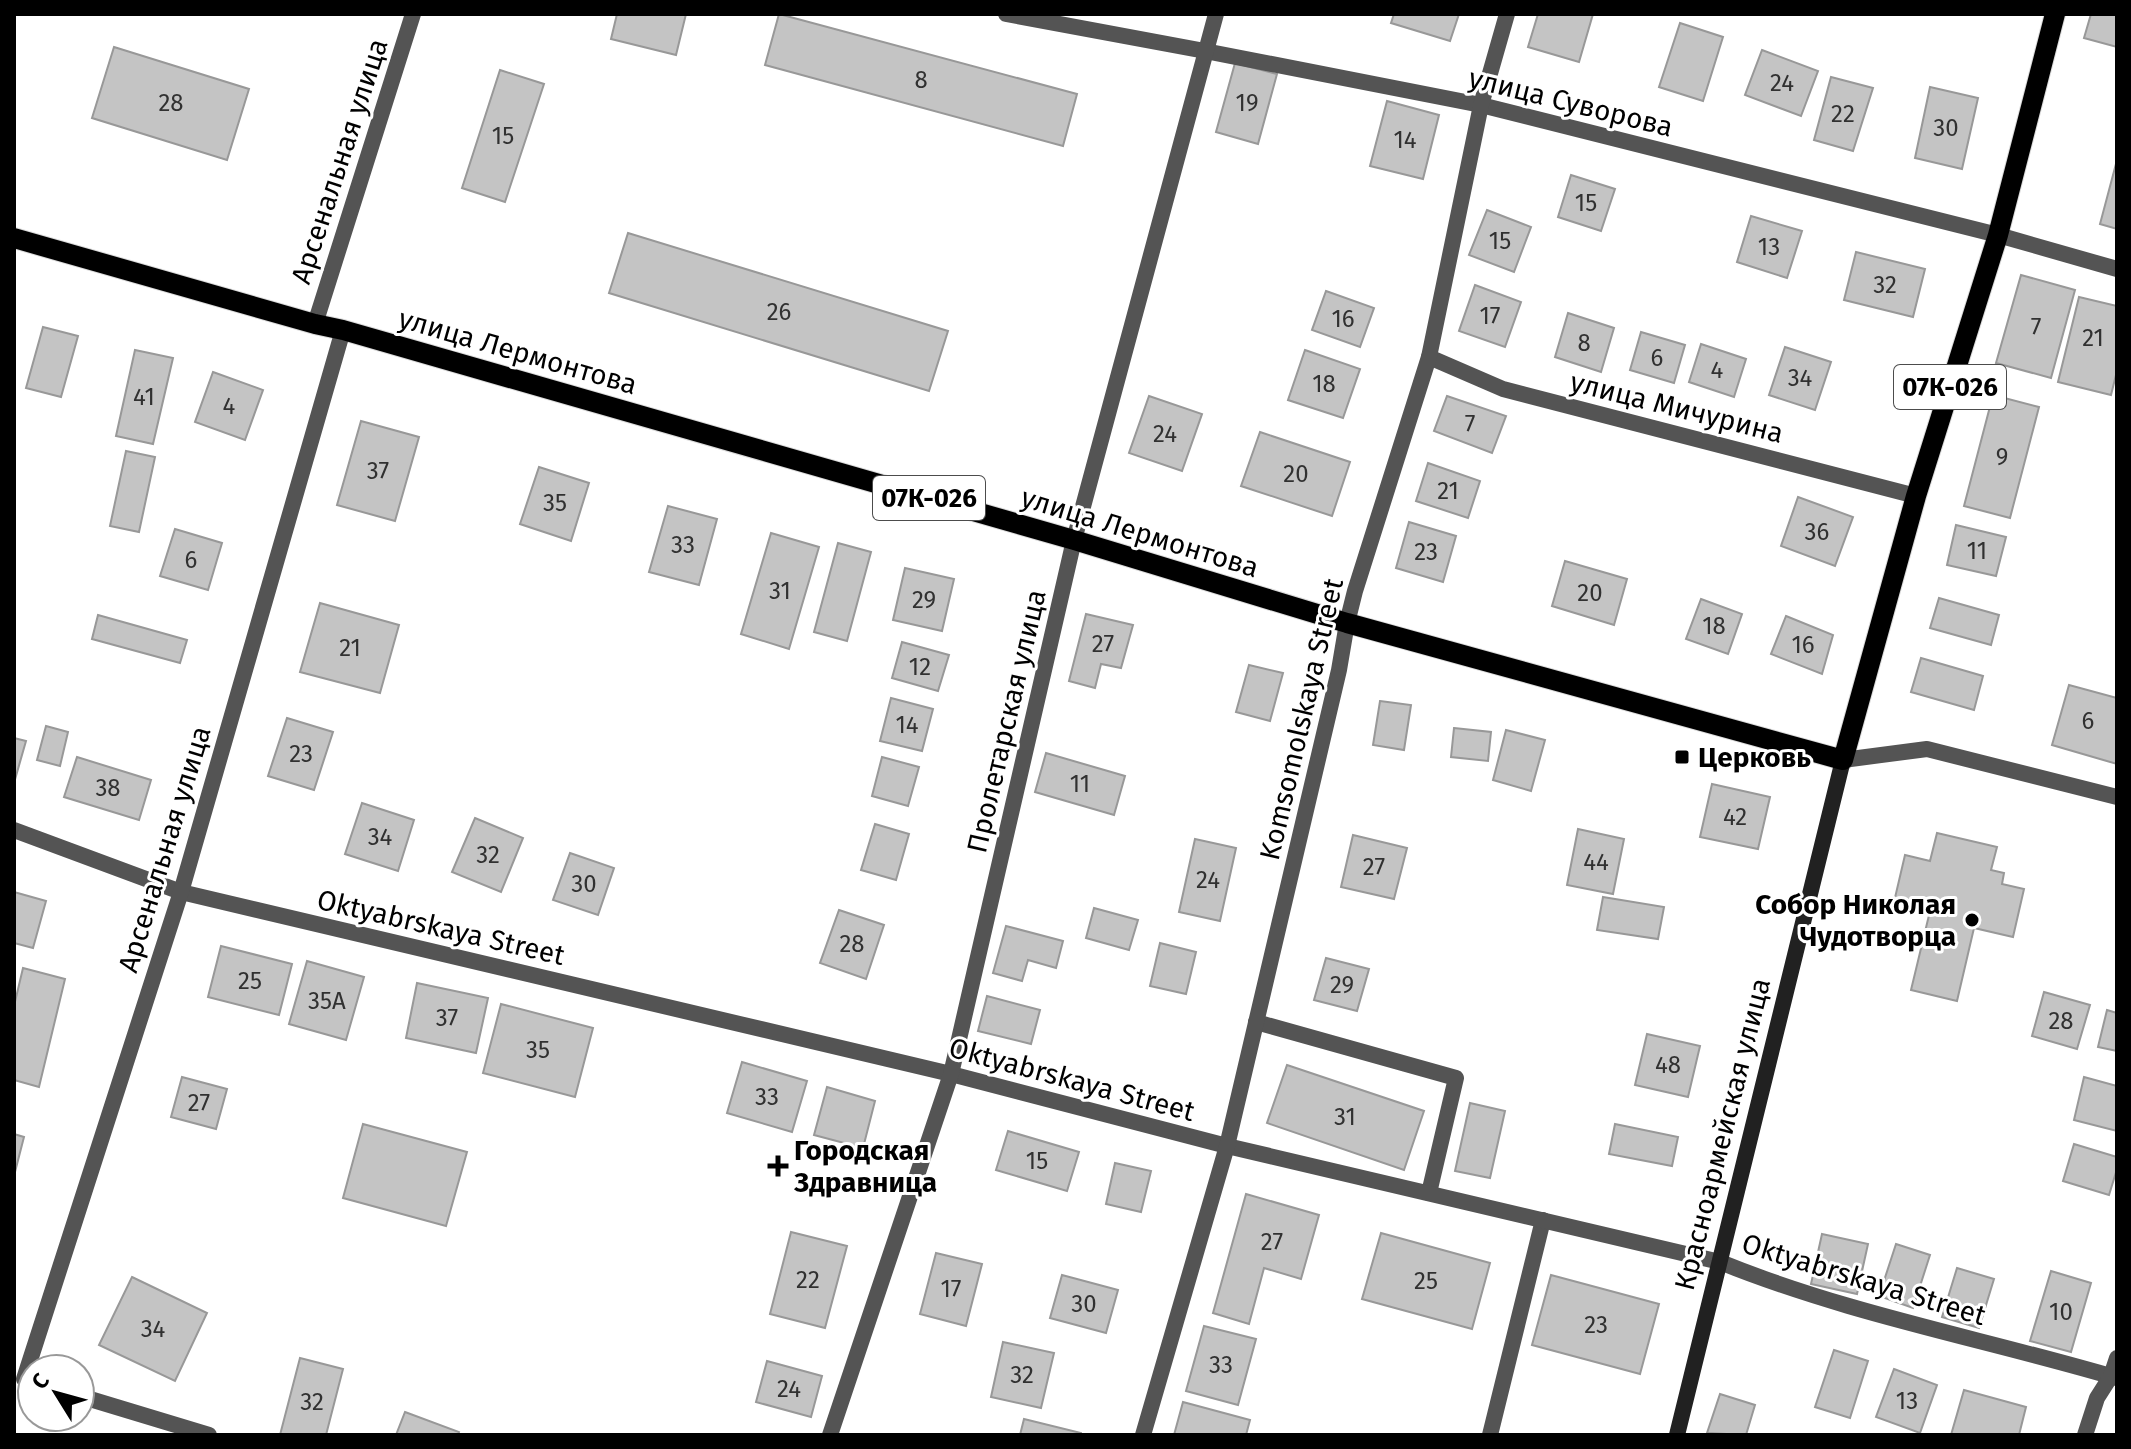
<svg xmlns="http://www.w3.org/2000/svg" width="2131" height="1449" font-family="'Fira Sans',sans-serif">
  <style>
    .building { fill: #c4c4c4; stroke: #989898; stroke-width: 2 }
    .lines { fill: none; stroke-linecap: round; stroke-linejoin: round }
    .primary-casing { stroke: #dbdbdb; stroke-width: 22 }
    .lane { stroke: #545454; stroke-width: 16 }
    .street { stroke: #545454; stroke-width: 16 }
    .secondary { stroke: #212121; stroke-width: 16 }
    .primary { stroke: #000; stroke-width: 20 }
    .poi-dot { fill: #000; stroke: #fff; stroke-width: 3 }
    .labels { text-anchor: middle; stroke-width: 6; stroke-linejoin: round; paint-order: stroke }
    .number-label { font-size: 24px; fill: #313131 }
    .shield { fill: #fff; stroke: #4c4c4c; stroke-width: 2 }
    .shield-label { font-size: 26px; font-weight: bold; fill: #000 }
    .street-label { font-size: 28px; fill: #000; stroke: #fff }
    .poi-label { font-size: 28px; font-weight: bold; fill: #000; stroke: #fff; text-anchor: start }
  </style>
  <rect width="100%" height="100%" fill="#fff"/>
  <g class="building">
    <polygon points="617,14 686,14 676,55 611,39"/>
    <polygon points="779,14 1077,94 1063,146 765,65"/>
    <polygon points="1394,14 1459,14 1450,41 1391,23"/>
    <polygon points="1538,14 1593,14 1579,62 1528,47"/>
    <polygon points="2091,14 2117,14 2117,47 2084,38"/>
    <polygon points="1680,23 1723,37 1703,101 1659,87"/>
    <polygon points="114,47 249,89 227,160 92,118"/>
    <polygon points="1762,50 1818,71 1801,116 1745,95"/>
    <polygon points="1235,63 1277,74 1258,144 1216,132"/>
    <polygon points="500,70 544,84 505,202 462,188"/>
    <polygon points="1831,77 1873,88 1853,151 1814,140"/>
    <polygon points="1930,87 1978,98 1962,169 1915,158"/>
    <polygon points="1387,101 1439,115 1423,179 1370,166"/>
    <polygon points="2117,160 2117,229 2100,224"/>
    <polygon points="1571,175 1615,189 1601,231 1558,217"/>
    <polygon points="1487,210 1531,227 1514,272 1469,255"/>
    <polygon points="1751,216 1802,231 1787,278 1737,262"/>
    <polygon points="628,233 948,331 929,391 609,293"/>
    <polygon points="1856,252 1925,269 1913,317 1844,300"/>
    <polygon points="2021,275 2075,290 2051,378 1996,363"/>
    <polygon points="1475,285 1521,302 1505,347 1459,331"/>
    <polygon points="1326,291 1374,308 1360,347 1312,330"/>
    <polygon points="2079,297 2117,306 2117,371 2111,395 2058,382"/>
    <polygon points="1568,313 1614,328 1601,372 1555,357"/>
    <polygon points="43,327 78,336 61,397 26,388"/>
    <polygon points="1641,332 1685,345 1674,383 1630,370"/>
    <polygon points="1701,344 1746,359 1734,397 1689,382"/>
    <polygon points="1785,347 1831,362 1815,410 1769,395"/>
    <polygon points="135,350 173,358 153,444 116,436"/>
    <polygon points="1305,350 1360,369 1343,418 1288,400"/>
    <polygon points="213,372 263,390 245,440 195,422"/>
    <polygon points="1993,395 2039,407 2010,518 1964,506"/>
    <polygon points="1149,396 1202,414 1182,471 1129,453"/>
    <polygon points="1447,396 1506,416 1492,453 1434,431"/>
    <polygon points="361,421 419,437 395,521 337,505"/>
    <polygon points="1260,432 1350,462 1332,516 1241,486"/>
    <polygon points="126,451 155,457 139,532 110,526"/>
    <polygon points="1428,463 1480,481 1468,518 1416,501"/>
    <polygon points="539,467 589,483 571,541 520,524"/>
    <polygon points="1798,497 1853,517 1835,566 1781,546"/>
    <polygon points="668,506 717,519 699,585 649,572"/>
    <polygon points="1409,522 1456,536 1443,582 1396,568"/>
    <polygon points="1956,525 2006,537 1996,576 1947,565"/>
    <polygon points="175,529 222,543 208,590 160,576"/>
    <polygon points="771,533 819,547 789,649 741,634"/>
    <polygon points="838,543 871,552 847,641 814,632"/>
    <polygon points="1565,561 1627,579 1614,625 1552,606"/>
    <polygon points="905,568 954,579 942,631 893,620"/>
    <polygon points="1939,598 1999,615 1991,645 1930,628"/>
    <polygon points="1701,599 1742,614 1728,654 1686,639"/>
    <polygon points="320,603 399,625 380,693 300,672"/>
    <polygon points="1086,614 1133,625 1121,668 1101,664 1095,688 1069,681"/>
    <polygon points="98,615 187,640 180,663 92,639"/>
    <polygon points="1786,616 1833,635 1822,674 1771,654"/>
    <polygon points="902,642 949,655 938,691 892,678"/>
    <polygon points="1921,658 1983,676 1974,710 1911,692"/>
    <polygon points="1249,665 1283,673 1270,721 1236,712"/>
    <polygon points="2069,685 2117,698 2117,764 2052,745"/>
    <polygon points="891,698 933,709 922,751 880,741"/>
    <polygon points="1380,701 1411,705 1404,750 1373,745"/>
    <polygon points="287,718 333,732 314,790 268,776"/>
    <polygon points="46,726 68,732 60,766 37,760"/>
    <polygon points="1454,728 1491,732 1488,761 1451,757"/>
    <polygon points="1506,730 1545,740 1531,791 1493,780"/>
    <polygon points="14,738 26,741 14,783"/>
    <polygon points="1046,753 1125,776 1114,815 1035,792"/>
    <polygon points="77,757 151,780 139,820 64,797"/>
    <polygon points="882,757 919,767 908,806 872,796"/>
    <polygon points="1712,784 1770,797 1758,849 1700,837"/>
    <polygon points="362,803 414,820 398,871 345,854"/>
    <polygon points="475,818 523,838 501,892 452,872"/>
    <polygon points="875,824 909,834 896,880 861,870"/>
    <polygon points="1578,829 1624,839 1613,894 1567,885"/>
    <polygon points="1937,833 1997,847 1991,870 2004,873 2002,884 2024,889 2013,937 1974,928 1957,1001 1911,990 1930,911 1894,902 1905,855 1930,861"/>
    <polygon points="1353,835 1407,848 1394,899 1341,887"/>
    <polygon points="1195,839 1236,848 1220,921 1179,912"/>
    <polygon points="570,853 614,868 598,915 553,900"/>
    <polygon points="14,892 46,901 33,948 14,943"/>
    <polygon points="1603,897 1664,907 1658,939 1597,930"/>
    <polygon points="1094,908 1138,920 1129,950 1086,938"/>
    <polygon points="839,910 884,925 866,979 820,963"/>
    <polygon points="1006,926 1063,941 1056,968 1028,960 1022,981 993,973"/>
    <polygon points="1160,943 1196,952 1186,994 1150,986"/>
    <polygon points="221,946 292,964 279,1015 208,997"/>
    <polygon points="1326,958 1369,969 1357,1011 1314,1000"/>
    <polygon points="307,961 364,977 346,1040 289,1024"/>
    <polygon points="23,968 65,979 39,1087 14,1080 14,1006"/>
    <polygon points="417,983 488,998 476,1053 406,1038"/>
    <polygon points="2044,992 2090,1005 2077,1049 2032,1036"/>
    <polygon points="987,996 1040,1010 1031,1044 978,1031"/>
    <polygon points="501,1004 593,1028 575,1097 483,1073"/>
    <polygon points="2107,1010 2117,1013 2117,1051 2098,1047"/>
    <polygon points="1647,1034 1700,1046 1688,1097 1635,1085"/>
    <polygon points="742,1062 807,1081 792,1132 727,1113"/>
    <polygon points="1287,1065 1424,1111 1404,1170 1267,1123"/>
    <polygon points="182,1077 227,1089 216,1129 171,1117"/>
    <polygon points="2084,1077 2117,1086 2117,1131 2074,1120"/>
    <polygon points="827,1087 875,1101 863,1148 814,1135"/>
    <polygon points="1470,1103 1505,1111 1490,1178 1455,1171"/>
    <polygon points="363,1124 467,1152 446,1226 343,1198"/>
    <polygon points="1615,1124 1678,1137 1672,1166 1609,1154"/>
    <polygon points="1008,1131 1079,1152 1067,1191 996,1170"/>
    <polygon points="14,1134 24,1137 15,1172 14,1172"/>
    <polygon points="2074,1144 2117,1157 2117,1169 2109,1195 2063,1181"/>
    <polygon points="1115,1163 1151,1171 1141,1212 1106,1204"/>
    <polygon points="1246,1194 1319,1215 1301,1279 1264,1268 1249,1324 1213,1313"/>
    <polygon points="791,1232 847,1246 825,1328 770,1314"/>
    <polygon points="1381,1233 1490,1263 1472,1329 1362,1299"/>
    <polygon points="1822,1234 1868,1244 1857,1294 1811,1284"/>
    <polygon points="1896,1244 1930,1255 1913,1308 1879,1296"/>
    <polygon points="936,1253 982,1264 966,1326 920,1314"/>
    <polygon points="1957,1268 1994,1279 1979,1328 1942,1317"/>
    <polygon points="2051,1271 2091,1283 2071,1352 2030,1341"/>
    <polygon points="1062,1275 1118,1290 1106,1333 1050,1318"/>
    <polygon points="1551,1275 1659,1304 1640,1374 1532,1345"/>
    <polygon points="132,1277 207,1313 175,1381 99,1345"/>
    <polygon points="1204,1326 1256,1339 1238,1405 1186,1391"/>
    <polygon points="1003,1342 1054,1353 1041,1408 991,1397"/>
    <polygon points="1834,1350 1868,1361 1850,1418 1815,1407"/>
    <polygon points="300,1358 343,1369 326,1435 280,1435"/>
    <polygon points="767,1361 822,1376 811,1417 756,1402"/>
    <polygon points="1894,1369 1937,1385 1920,1433 1876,1417"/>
    <polygon points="1964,1390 2026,1407 2019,1435 1951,1435"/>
    <polygon points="1720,1394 1755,1405 1746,1435 1707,1433"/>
    <polygon points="1183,1402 1250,1420 1246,1435 1174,1435"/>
    <polygon points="405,1412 459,1432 458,1435 396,1435"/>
    <polygon points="1024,1419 1081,1433 1081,1435 1020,1435"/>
  </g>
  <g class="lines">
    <g class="primary-casing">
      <polyline id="primary" points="14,238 315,324 343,330 1074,540 1347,623 1843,760 1916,496 1998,235 2055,14"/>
    </g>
    <g class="lane">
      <polyline points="1256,1022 1456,1078 1429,1193"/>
      <polyline points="1490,1435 1543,1220"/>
    </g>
    <g class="street">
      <polyline points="1006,14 1205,51 1481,105 1998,235 2117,269"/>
      <polyline points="315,324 413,14"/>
      <polyline points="1429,357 1503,389 1916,496"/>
      <polyline points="1843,760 1927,749 2117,797"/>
      <path d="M14,830L181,892L951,1074L1227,1146L1720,1262C1848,1314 1985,1339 2117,1378"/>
      <polyline points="24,1379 181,892 343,330"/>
      <polyline points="80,1396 209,1435"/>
      <polyline points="830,1435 951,1074 1074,540 1216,14"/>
      <polyline points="1143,1435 1227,1146 1339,670 1347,623 1355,591 1429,357 1481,105 1507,14"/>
      <polyline points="2085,1435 2097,1398 2111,1376 2117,1358"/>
    </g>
    <polyline class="secondary" points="1677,1435 1843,760"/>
    <use href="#primary" class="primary"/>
  </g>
  <g class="poi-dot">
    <rect x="1674" y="749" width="16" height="16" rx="4"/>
    <circle cx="1972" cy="920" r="8"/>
    <path d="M774 1154h8v8h8v8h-8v8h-8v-8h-8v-8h8z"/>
  </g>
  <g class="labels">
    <g class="number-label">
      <text x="921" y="88">8</text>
      <text x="1782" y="91">24</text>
      <text x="171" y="111">28</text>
      <text x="1247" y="111">19</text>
      <text x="1843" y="122">22</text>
      <text x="1946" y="136">30</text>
      <text x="503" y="144">15</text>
      <text x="1405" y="148">14</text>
      <text x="1586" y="211">15</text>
      <text x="1500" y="249">15</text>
      <text x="1769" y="255">13</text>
      <text x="1885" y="293">32</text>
      <text x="779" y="320">26</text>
      <text x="1490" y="324">17</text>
      <text x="1343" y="327">16</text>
      <text x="2036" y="335">7</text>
      <text x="2093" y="346">21</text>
      <text x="1584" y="351">8</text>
      <text x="1657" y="366">6</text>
      <text x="1717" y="378">4</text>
      <text x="1800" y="386">34</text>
      <text x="1324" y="392">18</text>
      <text x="144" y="405">41</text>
      <text x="229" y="414">4</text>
      <text x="1470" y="432">7</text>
      <text x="1165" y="442">24</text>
      <text x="2002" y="465">9</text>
      <text x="378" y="479">37</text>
      <text x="1296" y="482">20</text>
      <text x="1448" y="499">21</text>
      <text x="555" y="511">35</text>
      <text x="1817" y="540">36</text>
      <text x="683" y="553">33</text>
      <text x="1977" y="559">11</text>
      <text x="1426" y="560">23</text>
      <text x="191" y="568">6</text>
      <text x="780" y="599">31</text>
      <text x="1590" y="601">20</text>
      <text x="924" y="608">29</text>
      <text x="1714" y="634">18</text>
      <text x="1103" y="652">27</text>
      <text x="1803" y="653">16</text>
      <text x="350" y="656">21</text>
      <text x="920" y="675">12</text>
      <text x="2088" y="729">6</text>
      <text x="907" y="733">14</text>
      <text x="301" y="762">23</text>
      <text x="1080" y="792">11</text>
      <text x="108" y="796">38</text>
      <text x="1735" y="825">42</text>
      <text x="380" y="845">34</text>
      <text x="488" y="863">32</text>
      <text x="1596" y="870">44</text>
      <text x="1374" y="875">27</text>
      <text x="1208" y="888">24</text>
      <text x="584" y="892">30</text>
      <text x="852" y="952">28</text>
      <text x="250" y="989">25</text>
      <text x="1342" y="993">29</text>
      <text x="327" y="1009">35А</text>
      <text x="447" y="1026">37</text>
      <text x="2061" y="1029">28</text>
      <text x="538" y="1058">35</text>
      <text x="1668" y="1073">48</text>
      <text x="767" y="1105">33</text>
      <text x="199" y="1111">27</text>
      <text x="1345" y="1125">31</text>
      <text x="1037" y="1169">15</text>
      <text x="1272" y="1250">27</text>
      <text x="808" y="1288">22</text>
      <text x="1426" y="1289">25</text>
      <text x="951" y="1297">17</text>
      <text x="1084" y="1312">30</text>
      <text x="2061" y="1320">10</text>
      <text x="1596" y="1333">23</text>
      <text x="153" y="1337">34</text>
      <text x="1221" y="1373">33</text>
      <text x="1022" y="1383">32</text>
      <text x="789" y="1397">24</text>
      <text x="1907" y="1409">13</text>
      <text x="312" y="1410">32</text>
    </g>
    <g class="shield">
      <rect x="1894" y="365" width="112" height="44" rx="6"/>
      <rect x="873" y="476" width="112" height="44" rx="6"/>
    </g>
    <g class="shield-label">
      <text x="1950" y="396">07К-026</text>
      <text x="929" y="507">07К-026</text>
    </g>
    <g class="street-label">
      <text transform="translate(1571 102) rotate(14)" y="10">улица Суворова</text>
      <text transform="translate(339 161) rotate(-72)" y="10">Арсенальная улица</text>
      <text transform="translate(518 351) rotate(16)" y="10">улица Лермонтова</text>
      <text transform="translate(1677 407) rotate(14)" y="10">улица Мичурина</text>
      <text transform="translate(1140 532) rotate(17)" y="10">улица Лермонтова</text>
      <text transform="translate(1301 719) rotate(-77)" y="10">Komsomolskaya Street</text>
      <text transform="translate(1006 721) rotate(-77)" y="10">Пролетарская улица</text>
      <text transform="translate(164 849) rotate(-73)" y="10">Арсенальная улица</text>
      <text transform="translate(441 927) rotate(13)" y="10">Oktyabrskaya Street</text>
      <text transform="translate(1072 1079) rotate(15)" y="10">Oktyabrskaya Street</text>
      <text transform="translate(1722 1134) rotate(-76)" y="10">Красноармейская улица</text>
      <text transform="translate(1864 1279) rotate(17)" y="10">Oktyabrskaya Street</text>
    </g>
    <g class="poi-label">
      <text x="1698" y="767">Церковь</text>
      <text x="1956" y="914" text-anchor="end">Собор Николая<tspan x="1956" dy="32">Чудотворца</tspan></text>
      <text x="794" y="1160">Городская<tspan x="794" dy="32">Здравница</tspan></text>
    </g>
  </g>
  <rect width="2131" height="1449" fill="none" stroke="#000000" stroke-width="32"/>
  <g transform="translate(56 1393) rotate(307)"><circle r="38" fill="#ffffff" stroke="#999999" stroke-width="2"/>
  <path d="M0-6L14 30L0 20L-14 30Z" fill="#000000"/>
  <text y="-12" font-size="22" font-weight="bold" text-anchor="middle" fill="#000000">С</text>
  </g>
</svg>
